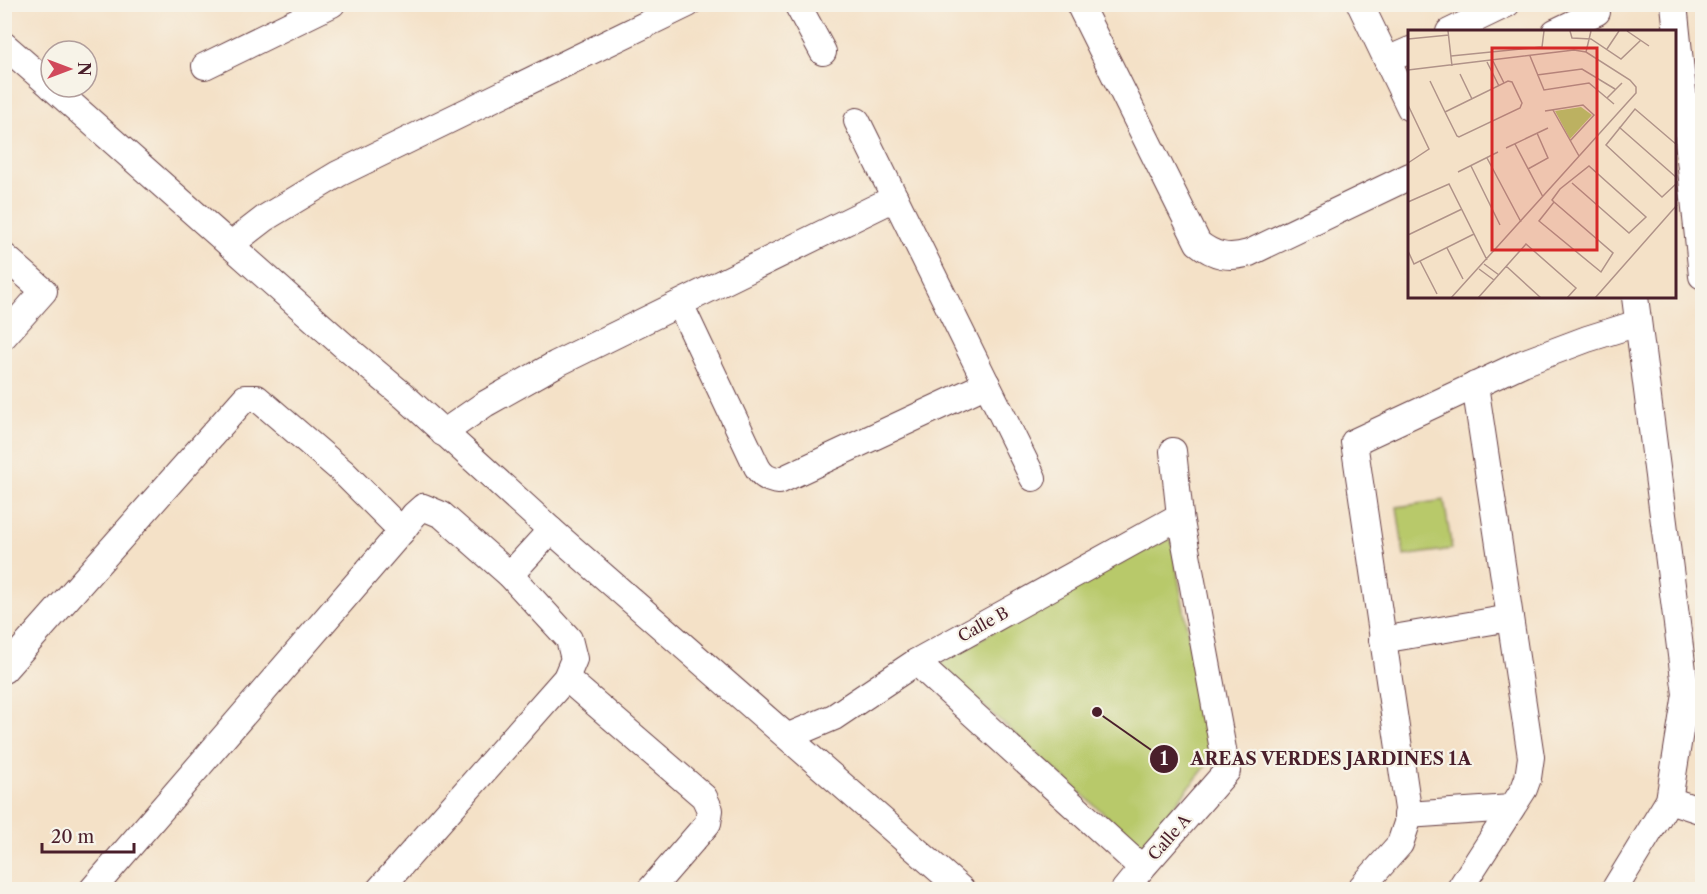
<svg xmlns="http://www.w3.org/2000/svg" width="1707" height="894" font-family="'Libre Caslon Text',serif">
  <style>
    .green { fill: #b8c96b; stroke: #81744b; stroke-width: 1.5 }
    .lines { fill: none; stroke-linecap: round; stroke-linejoin: round }
    .minor-casing { stroke: #643c42; stroke-width: 28 }
    .minor { stroke: #fff; stroke-width: 26 }
    .labels { text-anchor: middle; stroke-width: 4.5; stroke-linejoin: round; paint-order: stroke }
    .street-label { font-size: 16px; fill: #4a1f2b; stroke: #f7f3e8 }
    .inset-road { fill: none; stroke: #b09389; stroke-width: 1.5 }
    .view { fill: #d62828; fill-opacity: 0.15; stroke: #d62828; stroke-width: 3 }
    .inset-edge { fill: none; stroke: #4a1f2b; stroke-width: 3 }
    .leader { fill: none; stroke: #4a1f2b; stroke-width: 2 }
    .callout-dot { fill: #4a1f2b; stroke: #f7f3e8; stroke-width: 2 }
    .mark-label { font-size: 18px; text-anchor: middle; font-weight: bold; fill: #fff }
    .callout-label { font-size: 18px; text-anchor: middle; font-weight: bold; fill: #4a1f2b; stroke: #f7f3e8; stroke-width: 4.5; stroke-linejoin: round; paint-order: stroke }
  </style>
  <rect width="100%" height="100%" fill="#f7f3e8"/>
  <filter id="ink" filterUnits="userSpaceOnUse"><feTurbulence type="fractalNoise" baseFrequency=".0167" numOctaves="2"/><feDisplacementMap in="SourceGraphic" scale="12" xChannelSelector="R" yChannelSelector="G"/><feConvolveMatrix kernelMatrix="1 2 1 2 8 2 1 2 1" color-interpolation-filters="sRGB"/></filter>
  <filter id="wash" filterUnits="userSpaceOnUse"><feTurbulence type="fractalNoise" baseFrequency=".008" numOctaves="4" result="noise"/><feDisplacementMap in="SourceGraphic" scale="24" xChannelSelector="R" yChannelSelector="G"/><feGaussianBlur stdDeviation="1.35" result="paint"/><feColorMatrix in="noise" values="0 0 0 0 0 0 0 0 0 0 0 0 0 0 0 0 0 1.4 0 .05"/><feComposite in="paint" operator="in"/></filter>
  <g filter="url(#wash)">
    <rect width="100%" height="100%" fill="#f4e1c7"/>
    <g class="green">
      <polygon points="1444,500 1452,549 1404,556 1397,507"/>
      <polygon points="1171,538 1211,760 1141,847 938,665 1054,595"/>
    </g>
  </g>
  <g filter="url(#ink)">
    <g class="lines">
      <g class="minor-casing">
        <g id="minor">
          <polyline points="797,4 823,52"/>
          <path d="M1079,4L1198,243C1214,256 1229,259 1249,253L1410,176"/>
          <polyline points="1360,4 1410,108"/>
          <polyline points="1674,4 1702,276"/>
          <polyline points="1449,32 1507,4"/>
          <polyline points="1555,32 1597,12"/>
          <polyline points="4,45 51,86"/>
          <polyline points="1387,60 1410,50"/>
          <polyline points="205,66 332,4"/>
          <polyline points="52,87 343,345 404,396 551,530 962,890"/>
          <polyline points="857,121 1033,478"/>
          <polyline points="230,245 265,218 338,174 688,4"/>
          <polyline points="4,256 44,291 4,336"/>
          <path d="M680,304L757,467C762,476 768,480 779,481L987,384"/>
          <polyline points="443,433 485,404 556,364 895,198"/>
          <polyline points="510,575 551,530"/>
          <polyline points="1382,640 1510,618"/>
          <polyline points="916,662 1142,868 1227,771 1180,516 1173,451"/>
          <polyline points="4,670 245,398 257,398 342,471 402,531 92,890"/>
          <polyline points="566,678 704,797 710,810 708,823 650,890"/>
          <polyline points="789,736 834,717 916,662 1180,516"/>
          <polyline points="1669,800 1702,811"/>
          <polyline points="1407,815 1511,808"/>
          <polyline points="379,890 566,678 574,659 569,639 510,575 442,515 423,507 414,515 402,531"/>
          <polyline points="1124,890 1142,868"/>
          <polyline points="1359,890 1400,844 1407,823 1408,809 1354,442 1523,363 1587,339 1638,323"/>
          <polyline points="1459,890 1524,789 1528,778 1531,757 1475,385"/>
          <polyline points="1614,890 1669,800 1686,694 1635,297"/>
        </g>
      </g>
      <use href="#minor" class="minor"/>
    </g>
  </g>
  <g class="labels">
    <g class="street-label">
      <text transform="translate(983 624) rotate(-29)" y="6">Calle B</text>
      <text transform="translate(1169 837) rotate(-49)" y="6">Calle A</text>
    </g>
  </g>
  <g transform="translate(1408 30)">
    <rect width="268" height="268" fill="#f4e1c7"/>
    <path d="M173,77L184,85L162,109L147,81Z" fill="#b8c96b"/>
    <path class="inset-road" d="M40,1L44,36M162,1L164,8L183,9L213,29L233,10M219,1L241,16M0,9L41,5M199,19L211,1M178,22L183,1M43,26L134,17L136,1M122,26L136,60L181,53L206,74M85,31L96,53M79,32L91,56M0,40L166,20L178,22L222,50L228,57V63L43,268M52,44L64,69M129,45L174,39L207,59M22,51L37,82L49,106L51,107L112,78L114,73L104,52L100,51L37,82M199,68L214,53M0,75L21,119L0,133M145,80L171,126M137,81L175,75L186,85L162,111M211,97L269,148M107,114L135,167M269,115L227,79L198,115L254,167L269,153M98,118L140,98M79,128L113,192M63,136L92,195M120,139L140,128L129,103M50,142L90,122M0,172L41,154L79,230M146,172L144,170L152,159L181,136L238,187L221,203L164,153M146,172L205,223L193,242L131,191ZM0,205L54,179M39,218L55,249M0,221L6,234L66,204M12,231L29,264M76,234L91,245M98,236L133,268M71,239L86,250M70,268L118,214L168,258L159,268M187,268L269,175"/>
    <path class="view" d="M84,18H189V220H84Z"/>
    <rect width="268" height="268" class="inset-edge"/>
  </g>
  <path class="leader" d="M1097 712L1164 759"/>
  <g class="callout-dot">
    <circle cx="1097" cy="712" r="6"/>
    <circle cx="1164" cy="759" r="15"/>
  </g>
  <g class="mark-label">
    <text x="1164" y="765">1</text>
  </g>
  <g class="callout-label">
    <text x="1331" y="765">AREAS VERDES JARDINES 1A</text>
  </g>
  <rect width="1707" height="894" fill="none" stroke="#f7f3e8" stroke-width="24"/>
  <g transform="translate(69 69) rotate(90)"><circle r="28" fill="#f7f3e8" stroke="#b29e9c" stroke-width="1.5"/>
  <path d="M0-4.5L10 22L0 15L-10 22Z" fill="#d1495b"/>
  <text y="-9" font-size="16" font-weight="bold" text-anchor="middle" fill="#4a1f2b">N</text>
  </g>
  <path d="M42 843v9h92v-9" fill="none" stroke="#4a1f2b" stroke-width="3"/>
  <text x="51" y="843" font-size="18" fill="#4a1f2b" stroke="#f7f3e8" stroke-width="4.5" paint-order="stroke">20 m</text>
</svg>
